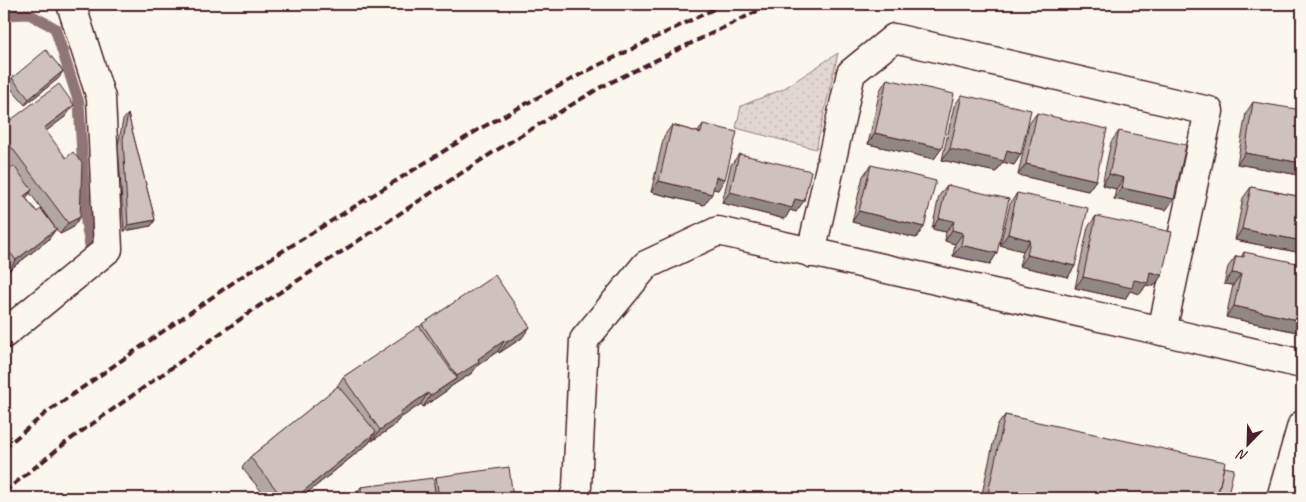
<svg xmlns="http://www.w3.org/2000/svg" width="1306" height="502" font-family="Caveat,sans-serif">
  <style>
    .grass { fill: url(#grass-dots); stroke: #967b7e }
    .lines { fill: none; stroke-linecap: round; stroke-linejoin: round }
    .stream { stroke: #907477; stroke-width: 11 }
    .minor-casing { stroke: #4a1f2b; stroke-width: 31 }
    .minor { stroke: #fbf7ec; stroke-width: 28 }
    .rail { stroke: #4a1f2b; stroke-width: 4; stroke-dasharray: 8 4; stroke-linecap: butt }
    .wall { fill: #b2a7a2; stroke: #4a1f2b }
    .shaded-wall { fill: #918884; stroke: #4a1f2b }
    .building { fill: #cfc2bc; stroke: #4a1f2b }
  </style>
  <defs>
    <pattern id="grass-dots" width="8" height="8" patternUnits="userSpaceOnUse" patternTransform="scale(1.25)"><rect width="8" height="8" fill="#e2d7d0"/><path d="M2 2h.1M6 6h.1" fill="none" stroke="#c3b8b3" stroke-width="1.8" stroke-linecap="round"/></pattern>
  </defs>
  <rect width="100%" height="100%" fill="#fbf7ec"/>
  <filter id="ink" filterUnits="userSpaceOnUse"><feTurbulence type="fractalNoise" baseFrequency=".02" numOctaves="2"/><feDisplacementMap in="SourceGraphic" scale="10" xChannelSelector="R" yChannelSelector="G"/><feConvolveMatrix kernelMatrix="1 2 1 2 8 2 1 2 1" color-interpolation-filters="sRGB"/></filter>
  <g filter="url(#ink)">
    <polygon class="grass" points="838,53 816,149 736,128 741,106 783,89"/>
    <g class="lines">
      <polyline class="stream" points="4,15 29,14 55,28 79,103 86,223 90,246"/>
      <g class="minor-casing">
        <g id="minor">
          <polyline points="811,253 851,73 894,38 1209,111 1162,331"/>
          <polyline points="4,334 108,249 101,98 71,4"/>
          <polyline points="574,498 577,487 584,340 646,265 718,231 1162,331 1302,364"/>
          <polyline points="1281,498 1302,425"/>
        </g>
      </g>
      <use href="#minor" class="minor"/>
      <g class="rail">
        <polyline points="4,448 46,413 241,277 481,128 587,71 724,4"/>
        <polyline points="4,492 68,441 259,306 492,153 601,87 772,4"/>
      </g>
    </g>
    <g class="wall">
      <polygon points="12,78 59,78 25,105 7,84"/>
      <polygon points="887,79 942,148 934,159 868,144 880,90"/>
      <polygon points="962,95 1021,154 1014,165 1003,162 996,172 942,160 954,106"/>
      <polygon points="1253,102 1299,175 1237,164 1246,113"/>
      <polygon points="1037,113 1096,180 1088,191 1018,175 1029,124"/>
      <polygon points="128,114 155,220 151,226 124,231 118,145 123,120"/>
      <polygon points="66,116 46,131 72,228 60,234 30,193 26,198 37,212 56,229 48,240 8,271 4,266 4,174 11,168 4,158 4,125"/>
      <polygon points="703,124 718,190 713,189 704,205 651,192 664,136 672,125 698,132"/>
      <polygon points="1119,131 1174,199 1166,210 1114,199 1116,189 1102,185 1111,142"/>
      <polygon points="739,154 796,212 790,210 785,219 722,203 731,165"/>
      <polygon points="871,165 924,227 916,238 852,222 863,176"/>
      <polygon points="947,185 997,253 990,264 953,256 955,244 945,241 946,232 932,229 939,196"/>
      <polygon points="1251,187 1302,197 1302,253 1235,240 1243,198"/>
      <polygon points="1017,193 1075,266 1068,277 1019,266 1023,251 1000,245 1010,204"/>
      <polygon points="1096,216 1162,275 1154,286 1146,285 1140,294 1130,291 1125,299 1075,288 1088,227"/>
      <polygon points="1244,252 1297,332 1226,317 1233,285 1224,284 1228,267 1236,256 1241,257"/>
      <polygon points="422,324 522,338 499,353 498,351 477,366 472,373 450,387 449,389 423,407 421,404 399,419 394,426 372,441 371,439 369,443 301,498 267,498 242,468 250,457 336,388 343,377 420,327"/>
      <polygon points="1005,415 1224,467 1227,498 981,498 997,426"/>
      <polygon points="436,477 513,498 353,498 361,487 434,481"/>
    </g>
    <g class="shaded-wall">
      <polygon points="63,71 59,78 25,105 29,99"/>
      <polygon points="74,105 66,116 36,139 44,128"/>
      <polygon points="875,133 942,148 934,159 868,144"/>
      <polygon points="950,149 1007,150 1021,154 1014,165 1003,162 996,172 942,160"/>
      <polygon points="1245,153 1302,163 1302,170 1299,175 1237,164"/>
      <polygon points="1026,164 1096,180 1088,191 1018,175"/>
      <polygon points="1109,174 1124,178 1116,189 1102,185"/>
      <polygon points="716,177 725,179 718,190 708,188"/>
      <polygon points="659,181 712,194 704,205 651,192"/>
      <polygon points="1122,188 1174,199 1166,210 1114,199"/>
      <polygon points="32,190 24,201 24,196"/>
      <polygon points="730,192 795,199 804,201 796,212 790,210 785,219 722,203"/>
      <polygon points="859,211 924,227 916,238 852,222"/>
      <polygon points="80,217 72,228 60,234 68,223"/>
      <polygon points="939,218 954,221 946,232 932,229"/>
      <polygon points="155,220 151,226 124,231 128,225"/>
      <polygon points="56,229 48,240 8,271 16,260"/>
      <polygon points="1242,229 1302,241 1302,253 1235,240"/>
      <polygon points="952,230 963,233 955,244 945,241"/>
      <polygon points="1008,234 1030,240 1023,251 1000,245"/>
      <polygon points="961,245 997,253 990,264 953,256"/>
      <polygon points="1027,255 1075,266 1068,277 1019,266"/>
      <polygon points="1150,272 1162,275 1154,286 1146,285 1140,294 1130,291 1125,299 1075,288 1083,277 1134,280"/>
      <polygon points="1232,273 1241,274 1233,285 1224,284"/>
      <polygon points="1234,306 1302,321 1302,325 1297,332 1226,317"/>
      <polygon points="530,327 522,338 499,353 507,342"/>
      <polygon points="505,340 498,351 477,366 472,373 450,387 449,389 423,407 430,396 456,379 457,376 478,359"/>
      <polygon points="428,393 421,404 399,419 394,426 372,441 380,430 400,412"/>
      <polygon points="376,432 369,443 301,498 295,498"/>
    </g>
    <g class="building">
      <polygon points="46,50 63,71 29,99 12,78"/>
      <polygon points="887,79 954,94 942,148 875,133"/>
      <polygon points="59,84 74,105 44,128 66,158 73,152 82,163 80,217 68,223 4,137 4,125"/>
      <polygon points="962,95 1031,110 1021,154 1007,150 1004,161 950,149"/>
      <polygon points="1253,102 1302,110 1302,163 1245,153"/>
      <polygon points="1037,113 1107,129 1096,180 1026,164"/>
      <polygon points="128,114 155,220 128,225 123,139"/>
      <polygon points="703,124 737,132 725,179 716,177 712,194 659,181 672,125 701,133"/>
      <polygon points="1119,131 1186,145 1174,199 1122,188 1124,178 1109,174"/>
      <polygon points="739,154 811,171 804,201 795,199 792,208 730,192"/>
      <polygon points="871,165 936,181 924,227 859,211"/>
      <polygon points="14,166 32,190 24,196 37,212 41,209 56,229 16,260 4,245 4,174"/>
      <polygon points="947,185 1009,199 997,253 961,245 963,233 952,230 954,221 939,218"/>
      <polygon points="1251,187 1302,197 1302,241 1242,229"/>
      <polygon points="1017,193 1088,208 1075,266 1027,255 1030,240 1008,234"/>
      <polygon points="1096,216 1172,232 1162,275 1150,272 1148,283 1134,280 1132,288 1083,277"/>
      <polygon points="1244,252 1302,264 1302,321 1234,306 1241,274 1232,273 1236,256 1244,257"/>
      <polygon points="495,275 530,327 507,342 505,340 478,359 479,362 457,376 422,324"/>
      <polygon points="419,326 457,378 430,396 428,393 400,412 401,415 380,430 343,377"/>
      <polygon points="338,386 376,432 295,498 283,498 250,457"/>
      <polygon points="1005,415 1225,462 1217,498 987,498"/>
      <polygon points="509,467 513,498 439,498 436,477"/>
      <polygon points="1224,467 1234,469 1227,498 1217,498"/>
      <polygon points="433,478 436,498 362,498 361,487"/>
    </g>
  </g>
  <rect width="1306" height="502" fill="none" stroke="#fbf7ec" stroke-width="20"/>
  <rect x="10" y="10" width="1286" height="482" fill="none" stroke="#4a1f2b" stroke-width="2" filter="url(#ink)"/>
  <g transform="translate(1248 444) rotate(203)" stroke="#fbf7ec" stroke-width="4" paint-order="stroke">
  <path d="M0-4L9 19L0 12L-9 19Z" fill="#4a1f2b"/>
  <text y="-8" font-size="14" font-weight="bold" text-anchor="middle" fill="#4a1f2b">N</text>
  </g>
</svg>
